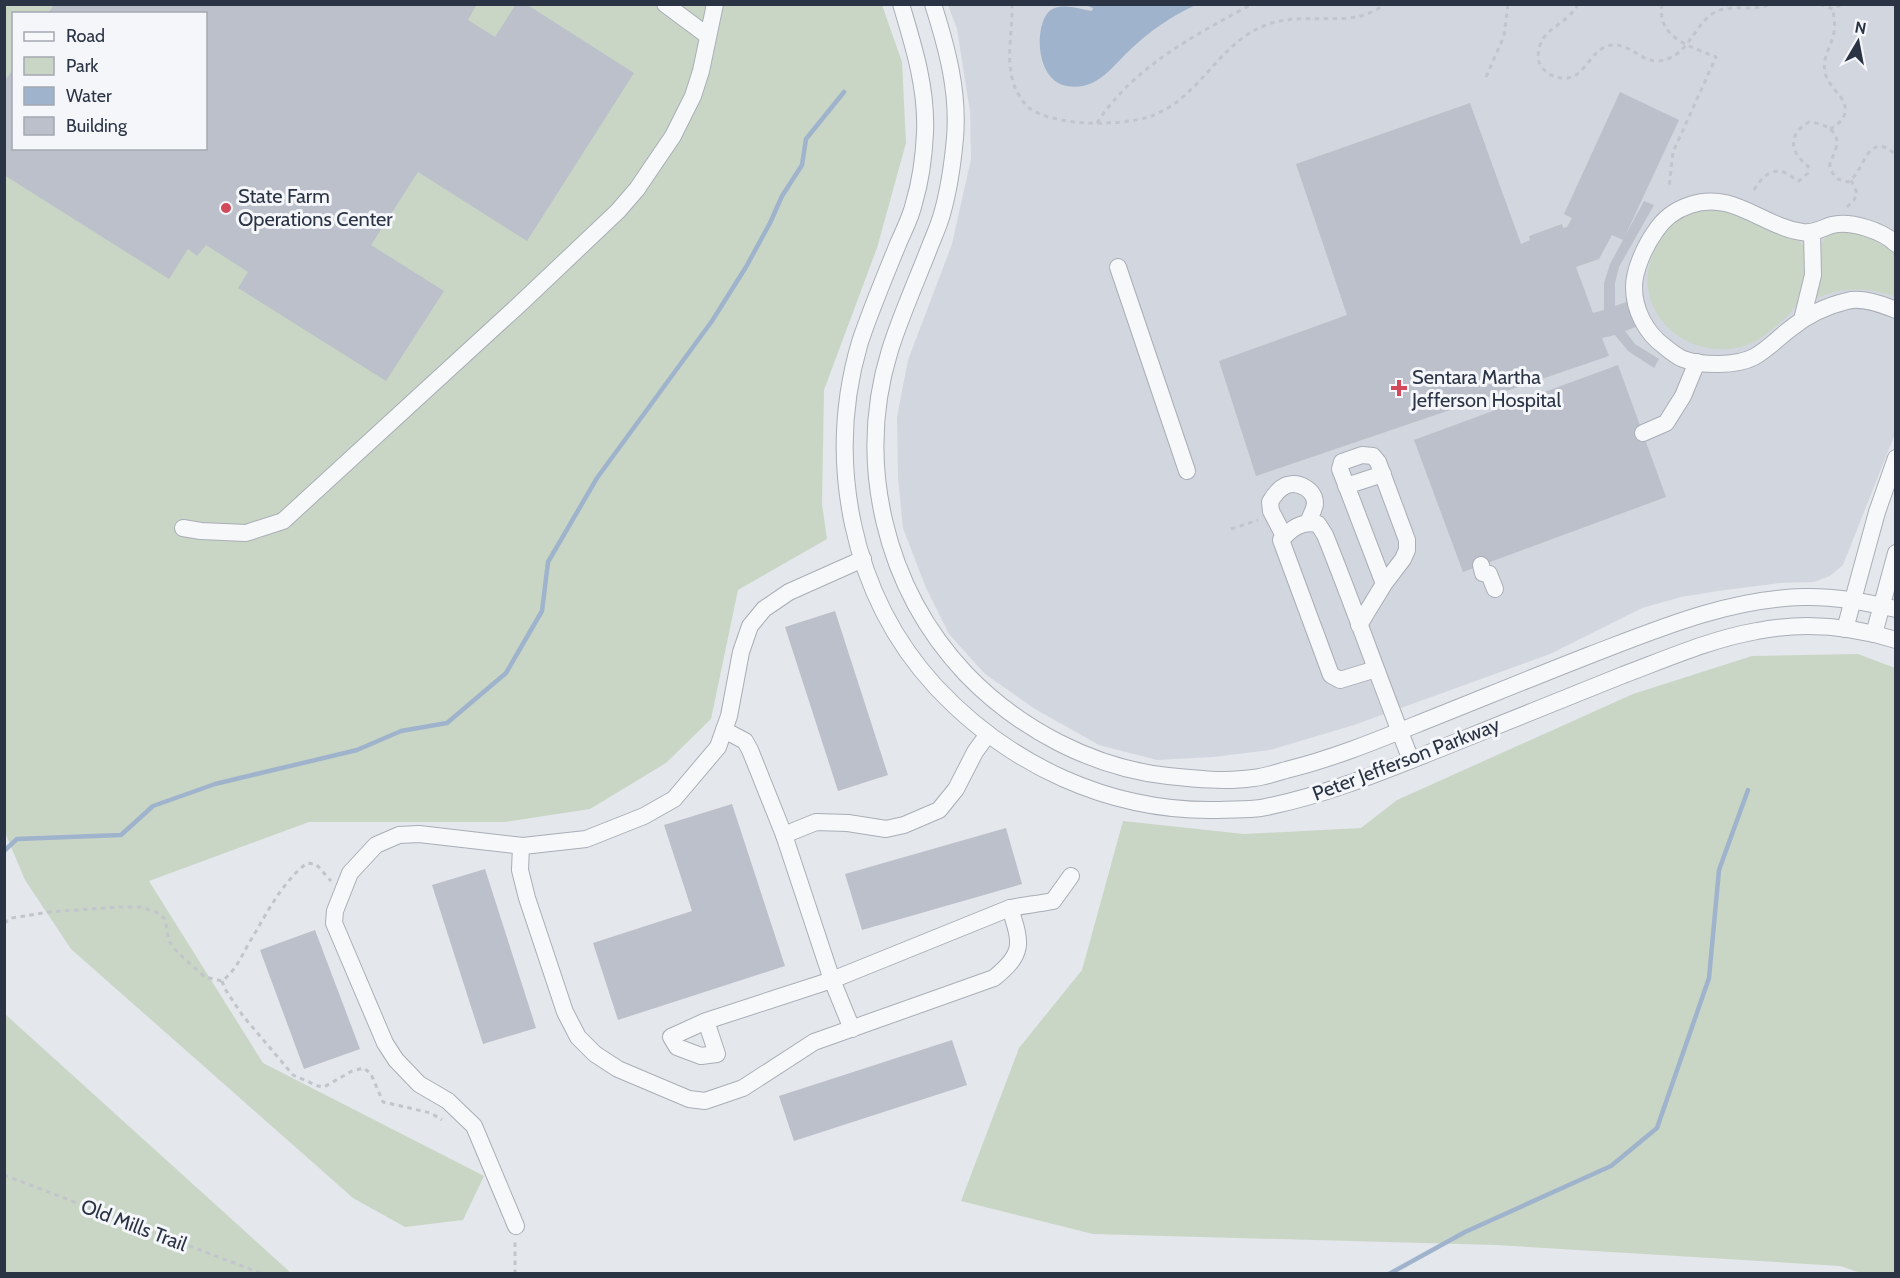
<svg xmlns="http://www.w3.org/2000/svg" width="1900" height="1278" font-family="Cabin,sans-serif">
  <style>
    .built { fill: #d2d6de }
    .green { fill: #c9d6c5; fill-rule: evenodd }
    .water { fill: #9fb4cc }
    .lines { fill: none; stroke-linecap: round; stroke-linejoin: round }
    .stream { stroke: #9fb4cc; stroke-width: 4.5 }
    .building { fill: #bbc0ca; fill-rule: evenodd }
    .minor-casing { stroke: #a9aeb7; stroke-width: 18 }
    .path { stroke: #c2c5cb; stroke-width: 3; stroke-dasharray: 4.5 4.5; stroke-linecap: butt }
    .minor { stroke: #f7f8fa; stroke-width: 16 }
    .poi-dot { fill: #d1495b; stroke: #f4f6f9; stroke-width: 2 }
    .labels { text-anchor: middle; stroke-width: 6; stroke-linejoin: round; paint-order: stroke }
    .poi-label { font-size: 20px; fill: #2b3445; stroke: #f4f6f9; text-anchor: start }
    .street-label { font-size: 20px; fill: #2b3445; stroke: #f4f6f9 }
  </style>
  <rect width="100%" height="100%" fill="#e4e7ec"/>
  <polygon class="built" points="948,5 1895,5 1895,434 1843,565 1830,576 1814,582 1780,583 1718,591 1681,597 1642,608 1550,654 1354,725 1270,750 1213,757 1157,760 1099,745 1035,709 985,674 949,634 926,588 903,528 898,478 897,417 908,360 952,244 971,159 970,112 957,29"/>
  <g class="green">
    <path d="M5,5H882L902,62L906,143L877,248L824,390L822,504L827,539L738,590L711,719L666,763L590,809L505,822H309L149,881L263,1063L484,1176L463,1220L405,1227L353,1198L71,949L25,880L4,830ZM14,14H206V148H14Z"/>
    <path d="M1709,207L1726,209L1799,241C1811,252 1809,263 1806,278C1801,301 1794,312 1775,327C1765,335 1754,344 1740,347C1689,360 1635,316 1650,262C1660,226 1675,216 1709,207Z"/>
    <path d="M1832,230H1862L1889,245L1895,252V297C1868,287 1844,287 1817,298L1815,296C1818,275 1814,243 1832,230Z"/>
    <polygon points="1858,654 1895,668 1895,1273 1861,1273 1840,1266 1496,1245 1093,1234 961,1201 1019,1048 1082,970 1123,821 1244,834 1361,828 1397,800 1633,694 1752,656"/>
    <polygon points="4,1014 5,1014 291,1273 5,1273"/>
  </g>
  <path class="water" d="M1085,5L1196,4V5C1173,15 1150,31 1132,48C1112,66 1098,91 1067,86C1032,80 1034,13 1055,8C1067,4 1080,9 1092,11L1093,8Z"/>
  <g class="lines">
    <g class="stream">
      <polyline points="4,851 17,839 121,835 153,806 215,784 357,750 401,731 447,723 506,673 542,611 548,562 597,478 712,321 746,267 770,223 782,196 802,165 806,139 844,92"/>
      <polyline points="1389,1274 1465,1232 1611,1166 1657,1128 1709,978 1719,870 1748,790"/>
    </g>
  </g>
  <g class="building">
    <polygon points="54,4 477,4 468,20 495,37 516,4 526,4 634,73 527,241 418,172 371,245 444,291 386,381 238,288 248,272 206,245 197,256 188,249 169,279 4,175 4,82 14,68 14,148 206,148 206,14 48,14"/>
    <path d="M1620,92L1679,120L1625,236L1644,201L1654,205L1619,267L1615,283V306L1640,297L1649,322L1625,331L1635,344L1659,359L1654,368L1628,351L1615,335L1602,338L1609,356L1256,476L1219,361L1347,315L1296,164L1470,103L1521,244L1530,240L1529,236L1562,224L1563,228L1567,227L1572,218L1564,214ZM1612,235L1623,240L1610,264L1604,283V310L1593,313L1576,267L1599,259Z"/>
    <polygon points="1618,365 1666,497 1463,572 1414,440"/>
    <polygon points="835,611 888,775 838,791 785,627"/>
    <polygon points="732,804 785,966 618,1020 593,943 692,911 664,825"/>
    <polygon points="1006,828 1022,884 862,930 845,874"/>
    <polygon points="485,869 536,1028 483,1044 432,885"/>
    <polygon points="315,930 360,1049 304,1069 260,950"/>
    <polygon points="952,1040 967,1085 794,1141 779,1096"/>
  </g>
  <g class="lines">
    <g class="minor-casing">
      <g id="minor">
        <polyline points="665,4 708,36"/>
        <path d="M901,4C914,47 927,89 925,133C924,154 920,183 914,203C911,217 904,230 898,244C885,276 871,309 860,342C825,460 851,595 936,687C1009,765 1109,812 1217,810C1231,809 1247,810 1261,808C1324,796 1384,771 1444,747C1504,723 1563,699 1623,675C1666,659 1711,639 1757,631C1802,622 1851,626 1896,640"/>
        <path d="M933,4C947,48 959,92 955,138C953,160 948,193 942,214C939,225 934,236 930,246C917,280 901,315 890,350C855,463 885,588 966,674C1019,729 1093,768 1168,776C1196,779 1226,782 1253,778C1264,777 1276,773 1286,770C1331,759 1373,742 1415,725C1473,702 1531,678 1590,655C1658,629 1728,599 1803,597C1834,596 1865,602 1896,609"/>
        <path d="M1896,244C1883,231 1850,220 1832,225C1822,228 1814,234 1802,232C1762,226 1732,190 1690,205C1675,210 1663,219 1655,232C1645,246 1634,270 1634,287C1634,310 1646,333 1664,346C1669,350 1676,356 1683,359C1702,366 1736,366 1754,357C1768,349 1778,338 1790,329C1807,315 1826,306 1847,301C1862,297 1881,304 1896,310"/>
        <polyline points="1118,267 1187,471"/>
        <polyline points="1802,320 1813,275 1812,232"/>
        <polyline points="1643,433 1666,423 1683,396 1697,362"/>
        <polyline points="1346,486 1383,474"/>
        <polyline points="183,528 201,531 246,533 283,521 522,302 618,211 637,189 673,136 693,96 701,71 715,4"/>
        <path d="M1284,536L1271,511L1270,502C1274,495 1279,488 1287,485C1299,481 1315,490 1315,504C1314,510 1310,517 1308,523"/>
        <polyline points="1481,565 1483,573 1489,574 1495,589"/>
        <polyline points="1359,625 1384,584 1403,559 1407,550 1407,540 1378,462 1373,456 1362,455 1342,462 1340,469 1384,584"/>
        <polyline points="1845,629 1877,512 1896,458"/>
        <polyline points="1874,634 1896,553"/>
        <path d="M1376,669L1340,680L1331,675L1281,540C1292,528 1301,521 1318,524L1325,535C1355,609 1381,685 1411,760"/>
        <path d="M724,730L745,741L750,750L784,835L832,980L1010,908C1025,905 1038,904 1053,901L1071,876"/>
        <polyline points="784,835 816,822 848,823 886,829 904,825 939,810 956,789 975,752 988,734"/>
        <path d="M521,846L520,870L527,898L565,1012L578,1037L595,1054L618,1069L689,1099L705,1101L743,1088L814,1042L994,978C1025,953 1021,943 1010,908"/>
        <polyline points="706,1021 717,1054 701,1056 677,1047 671,1037 706,1021 832,980 852,1029"/>
        <polyline points="516,1226 474,1126 448,1101 419,1084 396,1060 385,1043 334,923 335,911 350,873 376,845 399,835 419,834 523,846 586,839 644,816 674,799 718,747 729,716 741,652 750,626 764,609 789,592 863,559"/>
      </g>
    </g>
    <g class="path">
      <path d="M1012,4C1013,33 1004,62 1016,90C1019,95 1025,105 1029,108C1058,127 1117,126 1149,117C1158,114 1170,107 1177,102C1209,77 1227,40 1266,25C1297,13 1330,23 1361,16C1369,14 1378,9 1385,4"/>
      <path d="M1578,4C1569,21 1551,26 1542,40C1539,46 1537,55 1539,62C1541,67 1546,73 1551,75C1585,90 1586,49 1611,45C1630,43 1641,62 1658,61C1688,58 1691,29 1712,14C1729,2 1752,13 1770,4"/>
      <path d="M1662,4C1656,38 1692,47 1716,57L1673,152L1669,188"/>
      <polyline points="1820,4 1833,9 1842,4"/>
      <polyline points="1486,77 1504,36 1508,4"/>
      <path d="M1097,123C1133,67 1195,35 1252,4"/>
      <path d="M1830,129C1837,125 1844,120 1845,112C1848,97 1828,89 1825,72C1822,58 1830,49 1833,36C1836,27 1834,18 1833,9"/>
      <path d="M1754,190C1761,178 1771,167 1786,173C1791,175 1793,179 1799,181L1808,173V166C1789,152 1788,134 1809,122C1824,123 1841,131 1836,148C1835,155 1829,160 1830,167C1831,172 1835,176 1838,179L1848,182C1865,172 1867,128 1896,155"/>
      <polyline points="1847,207 1854,200 1857,193 1851,180"/>
      <polyline points="1231,529 1258,520"/>
      <path d="M4,923L12,918L49,912L119,907H140L156,912L165,919L169,941L178,953L205,977L222,981C236,970 240,959 249,943C266,915 281,883 307,863L316,864L331,881"/>
      <polyline points="222,981 225,989 243,1016 293,1075 318,1086 324,1087 352,1071 364,1068 371,1074 383,1102 431,1113 442,1120"/>
      <polyline points="4,1175 263,1274"/>
      <polyline points="515,1274 515,1242"/>
    </g>
    <use href="#minor" class="minor"/>
  </g>
  <g class="poi-dot">
    <circle cx="226" cy="208" r="6"/>
    <path d="M1396 379h6v6h6v6h-6v6h-6v-6h-6v-6h6z"/>
  </g>
  <g class="labels">
    <g class="poi-label">
      <text x="238" y="203">State Farm<tspan x="238" dy="23">Operations Center</tspan></text>
      <text x="1412" y="384">Sentara Martha<tspan x="1412" dy="23">Jefferson Hospital</tspan></text>
    </g>
    <g class="street-label">
      <text transform="translate(1406 759) rotate(-21)" y="7">Peter Jefferson Parkway</text>
      <text transform="translate(134 1225) rotate(21)" y="7">Old Mills Trail</text>
    </g>
  </g>
  <rect width="1900" height="1278" fill="none" stroke="#2b3445" stroke-width="12"/>
  <rect x="12" y="12" width="195" height="138" fill="#f4f6f9" stroke="#a4a8b1" stroke-width="1.5"/>
  <rect x="24" y="32" width="30" height="9" fill="#f7f8fa" stroke="#a4a8b1" stroke-width="1.5"/>
  <text x="66" y="42" font-size="18" fill="#2b3445">Road</text>
  <rect x="24" y="57" width="30" height="18" fill="#c9d6c5" stroke="#a4a8b1" stroke-width="1.5"/>
  <text x="66" y="72" font-size="18" fill="#2b3445">Park</text>
  <rect x="24" y="87" width="30" height="18" fill="#9fb4cc" stroke="#a4a8b1" stroke-width="1.5"/>
  <text x="66" y="102" font-size="18" fill="#2b3445">Water</text>
  <rect x="24" y="117" width="30" height="18" fill="#bbc0ca" stroke="#a4a8b1" stroke-width="1.5"/>
  <text x="66" y="132" font-size="18" fill="#2b3445">Building</text>
  <g transform="translate(1858 42) rotate(10)" stroke="#f4f6f9" stroke-width="4.5" paint-order="stroke">
  <path d="M0-4.5L10 22L0 15L-10 22Z" fill="#2b3445"/>
  <text y="-9" font-size="16" font-weight="bold" text-anchor="middle" fill="#2b3445">N</text>
  </g>
</svg>
